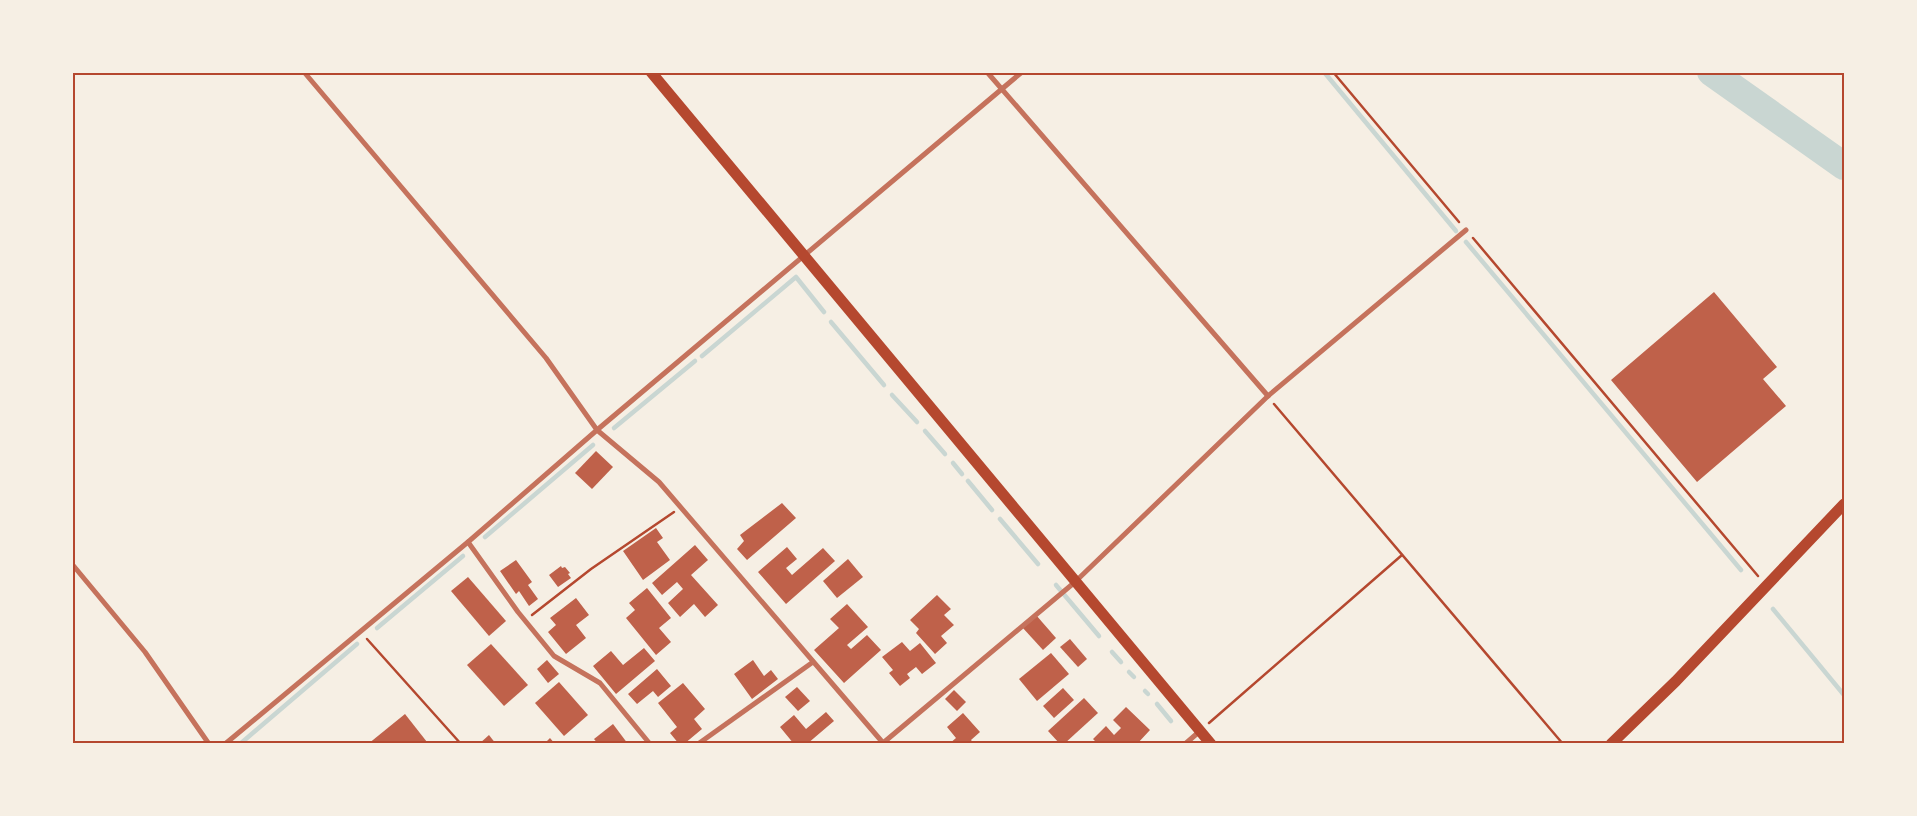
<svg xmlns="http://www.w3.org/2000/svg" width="1917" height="816" font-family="'Nunito Sans',sans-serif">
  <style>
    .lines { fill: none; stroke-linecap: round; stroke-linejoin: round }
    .stream { stroke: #c9d6d2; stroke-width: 4.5 }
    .river { stroke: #c9d6d2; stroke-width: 28 }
    .building { fill: #bf614a }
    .path { stroke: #b5482f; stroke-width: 2.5 }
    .minor { stroke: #c5725c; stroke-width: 5 }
    .primary { stroke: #b5482f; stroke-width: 11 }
    .neatline { fill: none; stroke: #b5482f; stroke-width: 2 }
  </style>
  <rect width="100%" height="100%" fill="#f6efe4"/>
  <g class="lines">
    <g class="stream">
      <polyline points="1324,72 1456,231"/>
      <polyline points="1466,242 1741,570"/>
      <polyline points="831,322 884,385"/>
      <polyline points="702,356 796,277 824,312"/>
      <polyline points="892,395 917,422"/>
      <polyline points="614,428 695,361"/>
      <polyline points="925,431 945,454"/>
      <polyline points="953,463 962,474"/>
      <polyline points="968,481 992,510"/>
      <polyline points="1000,519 1038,564"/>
      <polyline points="485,537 593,445"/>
      <polyline points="1056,585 1099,636"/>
      <polyline points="1773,609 1844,695"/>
      <polyline points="377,628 463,556"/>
      <polyline points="1112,652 1121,662"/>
      <polyline points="1129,672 1134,677"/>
      <polyline points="1145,691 1148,694"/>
      <polyline points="1157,704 1171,721"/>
      <polyline points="240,744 357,644"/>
    </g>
    <polyline class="river" points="1711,72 1844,166"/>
  </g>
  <g class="building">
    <polygon points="1714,292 1777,367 1763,379 1786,406 1697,482 1611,380"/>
    <polygon points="596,451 613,467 592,489 575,473"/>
    <polygon points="782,503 796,518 747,560 737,549 744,541 740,535"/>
    <polygon points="656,528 663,538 657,542 670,560 643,580 623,551"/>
    <polygon points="695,545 708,560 691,575 718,605 705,617 694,604 680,617 668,603 683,589 677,582 662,595 652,583"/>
    <polygon points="787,547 797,559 786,568 792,575 823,548 835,561 786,604 758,572"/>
    <polygon points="848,559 863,577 837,598 823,581"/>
    <polygon points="516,560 532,582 528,585 538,599 529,606 519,591 516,594 500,571"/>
    <polygon points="561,566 562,568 565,567 570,573 568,574 571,578 558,587 549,575"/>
    <polygon points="468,577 506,621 489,636 451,591"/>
    <polygon points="647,588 671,618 659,628 671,642 656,655 626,618 635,610 629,603"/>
    <polygon points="937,595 951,609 944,615 954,625 941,636 947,643 935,654 916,633 919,629 910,620"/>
    <polygon points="576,598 589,615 576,625 586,638 566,654 548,632 556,625 550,618"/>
    <polygon points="847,604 868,627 847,645 851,649 867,635 881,650 844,683 814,650 839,628 830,619"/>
    <polygon points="1036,615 1056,638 1043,650 1022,627"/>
    <polygon points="1070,639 1087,659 1078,667 1060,647"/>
    <polygon points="902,642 910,651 920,643 936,663 922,674 916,667 907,674 910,678 900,686 889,673 893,670 882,657"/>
    <polygon points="491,644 528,685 504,706 467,665"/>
    <polygon points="644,648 655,661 616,694 593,666 611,651 623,665"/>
    <polygon points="1051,653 1069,674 1037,701 1019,679"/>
    <polygon points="547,660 559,674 548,683 537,669"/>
    <polygon points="753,660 764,676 771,670 778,679 752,699 734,674"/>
    <polygon points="657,669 671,686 658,697 653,691 637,704 628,694"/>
    <polygon points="559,682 588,715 564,736 535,703"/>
    <polygon points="683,683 705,709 694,719 702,729 684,744 679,744 670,733 677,727 658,703"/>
    <polygon points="797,687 810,701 798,711 785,697"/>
    <polygon points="1063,688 1074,700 1054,718 1043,706"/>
    <polygon points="954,690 966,702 957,711 945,699"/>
    <polygon points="1084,698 1098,713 1064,744 1060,744 1048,731"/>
    <polygon points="1126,707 1150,730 1137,744 1098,744 1093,739 1106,726 1114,735 1121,728 1113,720"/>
    <polygon points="826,712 834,721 807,744 794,744 780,727 794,715 806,729"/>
    <polygon points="963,713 980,732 971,740 974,744 949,744 956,738 947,727"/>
    <polygon points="405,714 427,742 426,744 368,744"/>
    <polygon points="613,724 628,744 598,744 594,739"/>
    <polygon points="489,735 496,744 479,744"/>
    <polygon points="550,738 555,744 544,744"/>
  </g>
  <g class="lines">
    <g class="path">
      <polyline points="1333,72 1459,222"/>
      <polyline points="1473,238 1758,576"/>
      <polyline points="1274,404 1563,744"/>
      <polyline points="532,615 591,569 674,512"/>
      <polyline points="367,639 461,744"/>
      <polyline points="1209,723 1402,555"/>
    </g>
    <g class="minor">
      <polyline points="304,72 546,358 597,430 659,482 884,744"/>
      <polyline points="987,72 1268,396"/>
      <polyline points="468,542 518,612 554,656 600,683 650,744"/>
      <polyline points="72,564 145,652 209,744"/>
      <polyline points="883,743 1075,582 1268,396 1466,230"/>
      <polyline points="225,744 468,542 597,430 1022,72"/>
      <polyline points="698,744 813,662"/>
      <polyline points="1185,744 1200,731"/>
    </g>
    <g class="primary">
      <polyline points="651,72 1211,744"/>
      <polyline points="1611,744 1676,681 1844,504"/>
    </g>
  </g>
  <rect width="1917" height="816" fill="none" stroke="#f6efe4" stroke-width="148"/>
  <rect x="74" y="74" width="1769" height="668" class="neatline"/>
</svg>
